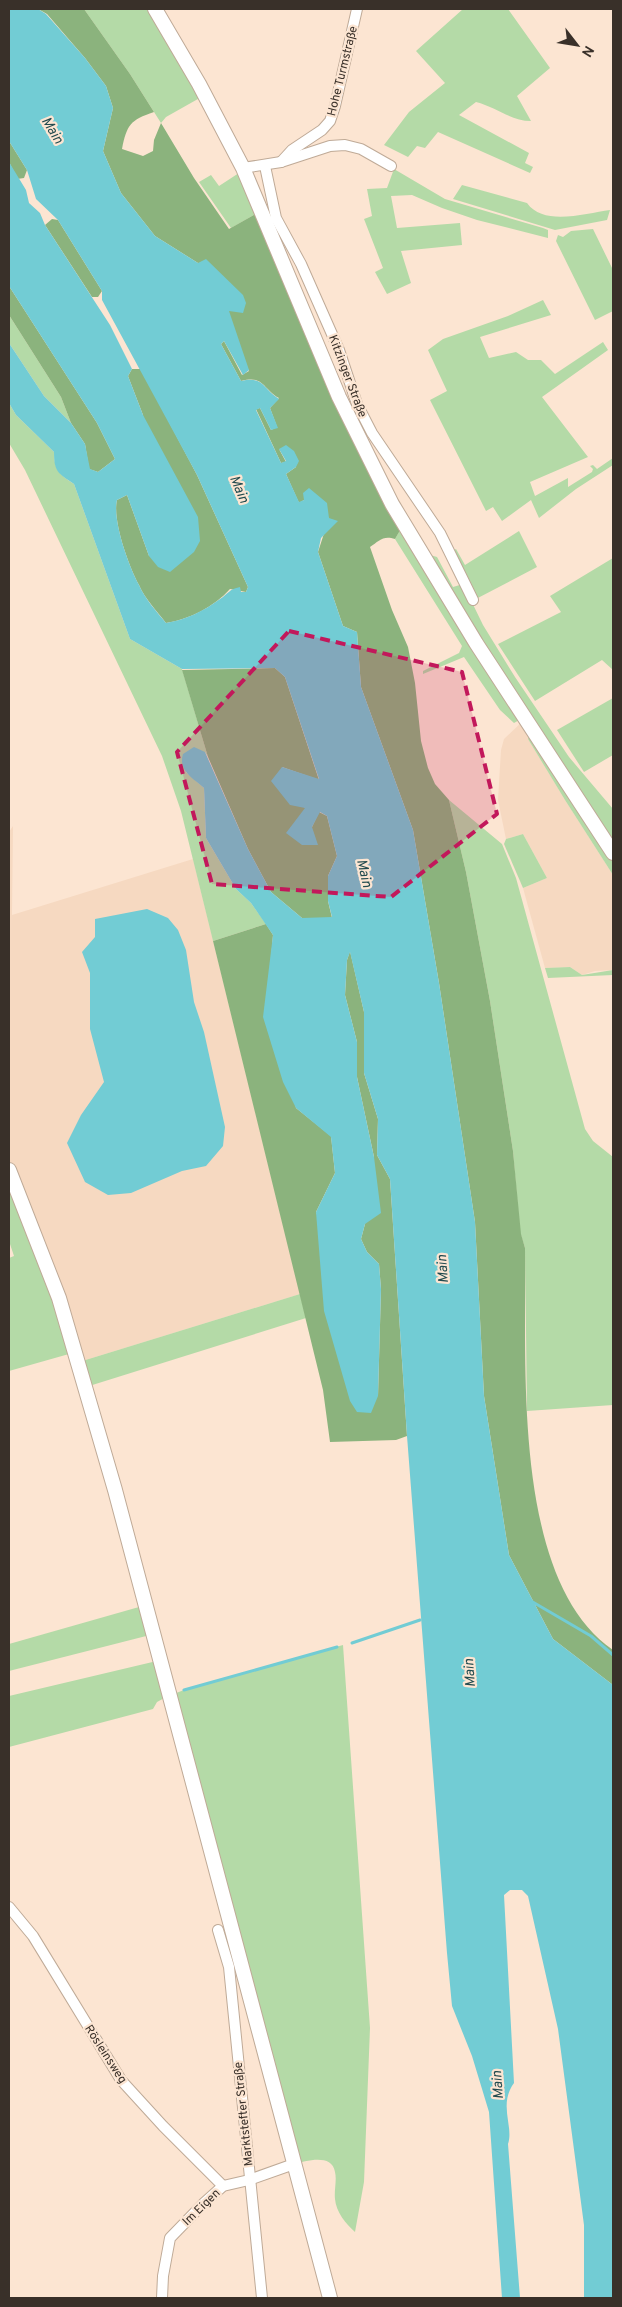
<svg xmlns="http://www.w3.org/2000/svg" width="622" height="2307" font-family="Overpass,sans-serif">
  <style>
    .built { fill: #f6d9c1 }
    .green { fill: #b4daa7 }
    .forest { fill: #8bb37d }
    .water { fill: #72ccd4 }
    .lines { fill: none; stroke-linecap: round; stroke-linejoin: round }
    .stream { stroke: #72ccd4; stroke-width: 3 }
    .street-casing { stroke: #bfaa97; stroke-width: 12 }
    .secondary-casing { stroke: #bfaa97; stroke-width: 16 }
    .street { stroke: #fff; stroke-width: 10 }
    .secondary { stroke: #fff; stroke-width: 14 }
    .marked { fill: #c2185b; fill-opacity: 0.2; stroke: #c2185b; stroke-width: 4; stroke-dasharray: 10 6; stroke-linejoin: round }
    .labels { text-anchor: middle; stroke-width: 4.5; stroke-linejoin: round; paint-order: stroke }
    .street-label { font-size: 12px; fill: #393029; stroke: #fce5d2 }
    .water-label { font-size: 14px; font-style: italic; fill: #224b4f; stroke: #fce5d2 }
  </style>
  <rect width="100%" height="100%" fill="#fce5d2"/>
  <g class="built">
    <polygon points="524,720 530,733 528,739 565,800 613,875 613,970 595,971 582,975 570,967 545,968 523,888 547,878 523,834 506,839 498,800 501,750 504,739"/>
    <polygon points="13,826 12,915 193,859 300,1294 79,1362 9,1170 9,832"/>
  </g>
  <g class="green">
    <polygon points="84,9 155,9 205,95 166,117 161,123 130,74"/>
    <path d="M463,9H508L550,68L517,96L531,121C511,121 496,107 476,102L459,115L529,153L525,163L533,167L530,173L438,132L425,148L417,146L408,157L384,145L409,112L445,83L416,51Z"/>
    <polygon points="394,169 445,199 543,228 548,230 548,238 477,220 442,208 412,195 391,196 397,228 460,223 462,245 401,251 411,283 387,294 375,272 383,268 364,219 372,216 367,189 387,188"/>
    <polygon points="242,171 259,212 231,228 199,182 211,175 219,186"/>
    <path d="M462,185L527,203C544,227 586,213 610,210L607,220L555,230L453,199Z"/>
    <polygon points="593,229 613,270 613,311 595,320 556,241 558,235 563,237 571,231"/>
    <polygon points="543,300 551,315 480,337 489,358 516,352 528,360 541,360 555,374 603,342 608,350 542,397 588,457 530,482 535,496 568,478 568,487 592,472 593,469 590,466 593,465 597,469 613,458 613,465 576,489 539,518 531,500 502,521 493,507 486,511 430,400 447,391 428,350 443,339 508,316"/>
    <polygon points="9,315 61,397 71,423 44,396 9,343"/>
    <path d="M9,403L16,415L54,452C54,470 60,475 74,484L130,639L182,669L208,757L205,752L186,772L204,788L206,838L236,889L251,903L266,924L213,941L181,811L162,756L25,470L9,443Z"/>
    <polygon points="402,527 521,719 514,723 500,710 464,657 423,674 423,671 459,653 462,646 395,539"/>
    <polygon points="519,531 537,567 474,600 451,552 456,549 465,565"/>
    <polygon points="430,555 437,557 453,587 463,584 483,625 515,677 569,757 613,809 613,849 527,717"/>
    <polygon points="613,558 613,670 602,660 535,701 498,644 561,612 550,596"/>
    <polygon points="613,698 613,755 584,772 557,730"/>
    <polygon points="530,732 613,857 613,875 565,800 528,739"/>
    <polygon points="449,800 502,844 516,878 585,1129 593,1141 613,1157 613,1405 527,1411 525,1248 520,1232 513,1151 490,1001 466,872"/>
    <polygon points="523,834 547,878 523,888 504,844 506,839"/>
    <polygon points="570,967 582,975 613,970 613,975 548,978 545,968"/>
    <polygon points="9,1170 76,1352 9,1371 9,1258 14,1256 9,1241"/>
    <polygon points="300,1294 306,1318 86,1387 79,1362"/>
    <polygon points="146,1605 154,1634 9,1671 9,1644"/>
    <path d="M343,1645L370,2028L364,2182L355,2232C346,2224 336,2212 335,2199C334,2190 337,2180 335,2172C332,2153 306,2161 294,2164L170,1695L157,1702L153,1709L9,1747V1696L161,1660L171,1695L184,1690Z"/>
  </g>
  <g class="forest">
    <path d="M38,9H84L130,74L154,112C130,120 127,125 122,149L143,156L153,151L154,140L161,123L194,178L229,229L259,212L402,527L395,539C383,535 379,541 370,547L392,610L408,647L415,683L421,741L428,768L435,784L449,800L466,872L490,1001L513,1151L521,1234L525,1248C527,1360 510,1579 613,1650V1685L553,1639L509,1555L484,1396L475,1222L439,983L413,830L361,687L357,632L343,626L318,552L329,518L304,500L299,503L286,474L296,467L279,449L286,462L281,463L256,409L260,408L271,430L277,427L270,408L279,398C262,388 264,375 241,381L221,344L224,341L242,375L249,371L198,263L155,236L121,193L103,151L113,108L106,86L85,58L47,14Z"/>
    <polygon points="9,141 27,170 24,178 17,179 9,162"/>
    <polygon points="52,219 58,220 102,291 98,297 92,297 45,225"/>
    <polygon points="9,286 97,423 115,459 98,472 89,469 85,444 71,423 61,397 9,315"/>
    <path d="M132,369H141L197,475L248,587L246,592L230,589C214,607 190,619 166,623C157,611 145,599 139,585C129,567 112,520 117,500L127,495L149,556L143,415L128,376Z"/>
    <polygon points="275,668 285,677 319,780 282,767 305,808 312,827 319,812 327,816 337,856 328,876 328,901 332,918 302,918 271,892 248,849 208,757 182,670"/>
    <polygon points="266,924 273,935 270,971 296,1108 331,1136 335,1173 316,1212 378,1396 381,1289 379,1264 367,1252 361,1239 365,1224 374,1157 357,1077 357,1042 345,995 347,960 350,951 364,1012 364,1073 378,1119 377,1155 390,1179 407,1436 396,1440 330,1442 323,1390 213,941"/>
  </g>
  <g class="water">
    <path d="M9,9H38L46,14L85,58L106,86L113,108L103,151L121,193L155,236L198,263L206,259L243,295L246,303L243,313L229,311L249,370L243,375L224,341L221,344L241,381C264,376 262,388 279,399L270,408L278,428L271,430L260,408L256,410L281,463L286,461L279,449L286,445L294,451L299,461L296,467L286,474L299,502L304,500L303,493L309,488L327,503L329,518L338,521L321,538L318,552L343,626L357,632L361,687L413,830L439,983L475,1222L484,1396L509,1555L553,1639L613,1685V2298H584V2225L558,2029L528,1896L522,1890H510L504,1895L514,2083C498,2105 514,2126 508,2144L520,2298H502L489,2112L472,2056L452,2006L447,1953L407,1436L390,1179L377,1155L378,1119L364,1073V1012L350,952L347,960L345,995L357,1042V1077L374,1157L381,1213L365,1224L361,1239L367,1252L379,1264L381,1289L378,1396L371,1413L357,1412L350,1401L324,1311L316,1212L335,1173L331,1137L296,1108L283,1082L263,1017L273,935L251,903L236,889L206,838L204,788C193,778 178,771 183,754L194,747L205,752L248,849L271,892L302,918L332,917L328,901V876L337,856L327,816L320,812L312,827L318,845H302L286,833L305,808L290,805L271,781L282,767L319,779L285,677L275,668L182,669L130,639L74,484C58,473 54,472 54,452L16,415L9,403V343L44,396L71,423L85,444L90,469L98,472L115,459L97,423L9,286V162L26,190L29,203L40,213L45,225L110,325L132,369L128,376L143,415L198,517L200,541L194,552L170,572L158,567L149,556L127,495L117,500C112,520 129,567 139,585C145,599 157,612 166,623C185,620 204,611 220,599C228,594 229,589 240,587L241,592H246L248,587L197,475L102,300V291L58,220L36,199L27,170L9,141Z"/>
    <polygon points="147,909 168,918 178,930 186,950 194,1002 204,1032 225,1127 223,1146 206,1166 182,1171 131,1193 108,1195 85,1182 67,1143 81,1115 104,1082 90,1029 90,973 82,952 95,937 95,919"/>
  </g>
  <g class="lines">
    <g class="stream">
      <polyline points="531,1601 591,1636 613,1655"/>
      <polyline points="352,1643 420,1620"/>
      <polyline points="184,1690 337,1647"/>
    </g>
    <g class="street-casing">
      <g id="street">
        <polyline points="281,162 292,150 322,130 330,121 335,106 357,9"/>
        <polyline points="265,166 276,218 301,264 339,350 357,404 372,433 440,533 473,600"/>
        <polyline points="243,168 281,162 330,146 345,145 361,149 391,166"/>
        <polyline points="9,1907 33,1936 121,2080 163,2126 223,2186"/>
        <polyline points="218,1930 229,1967 262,2298"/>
        <polyline points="162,2298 163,2276 170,2238 204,2203 223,2186 249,2180 294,2164"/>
      </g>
    </g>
    <g class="secondary-casing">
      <g id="secondary">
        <polyline points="155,9 199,84 243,168 339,397 392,504 476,643 613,853"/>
        <polyline points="9,1170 59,1298 115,1490 330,2298"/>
      </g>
    </g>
    <use href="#street" class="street"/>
    <use href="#secondary" class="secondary"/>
  </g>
  <path class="marked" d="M289,631L462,672L497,814L391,897L212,884L177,752Z"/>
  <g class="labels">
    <g class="street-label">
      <text transform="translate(342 71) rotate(-76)" y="4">Hohe Turmstraße</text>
      <text transform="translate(348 376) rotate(69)" y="4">Kitzinger Straße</text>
      <text transform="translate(106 2054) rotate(57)" y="4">Rösleinsweg</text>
      <text transform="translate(243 2114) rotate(-96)" y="4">Marktstefter Straße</text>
      <text transform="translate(201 2207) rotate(-44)" y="4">Im Eigen</text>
    </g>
    <g class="water-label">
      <text transform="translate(53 130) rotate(58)" y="5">Main</text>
      <text transform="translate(240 489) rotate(67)" y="5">Main</text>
      <text transform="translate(365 873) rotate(77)" y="5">Main</text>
      <text transform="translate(442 1269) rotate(-94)" y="5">Main</text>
      <text transform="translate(469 1673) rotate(-94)" y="5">Main</text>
      <text transform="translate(497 2085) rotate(-94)" y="5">Main</text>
    </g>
  </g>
  <rect width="622" height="2307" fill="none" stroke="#393029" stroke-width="20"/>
  <g transform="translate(577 45) rotate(121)" stroke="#fce5d2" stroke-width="4" paint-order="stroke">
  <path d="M0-4L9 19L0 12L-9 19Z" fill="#393029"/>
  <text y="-8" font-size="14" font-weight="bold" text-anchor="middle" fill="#393029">N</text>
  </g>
</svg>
